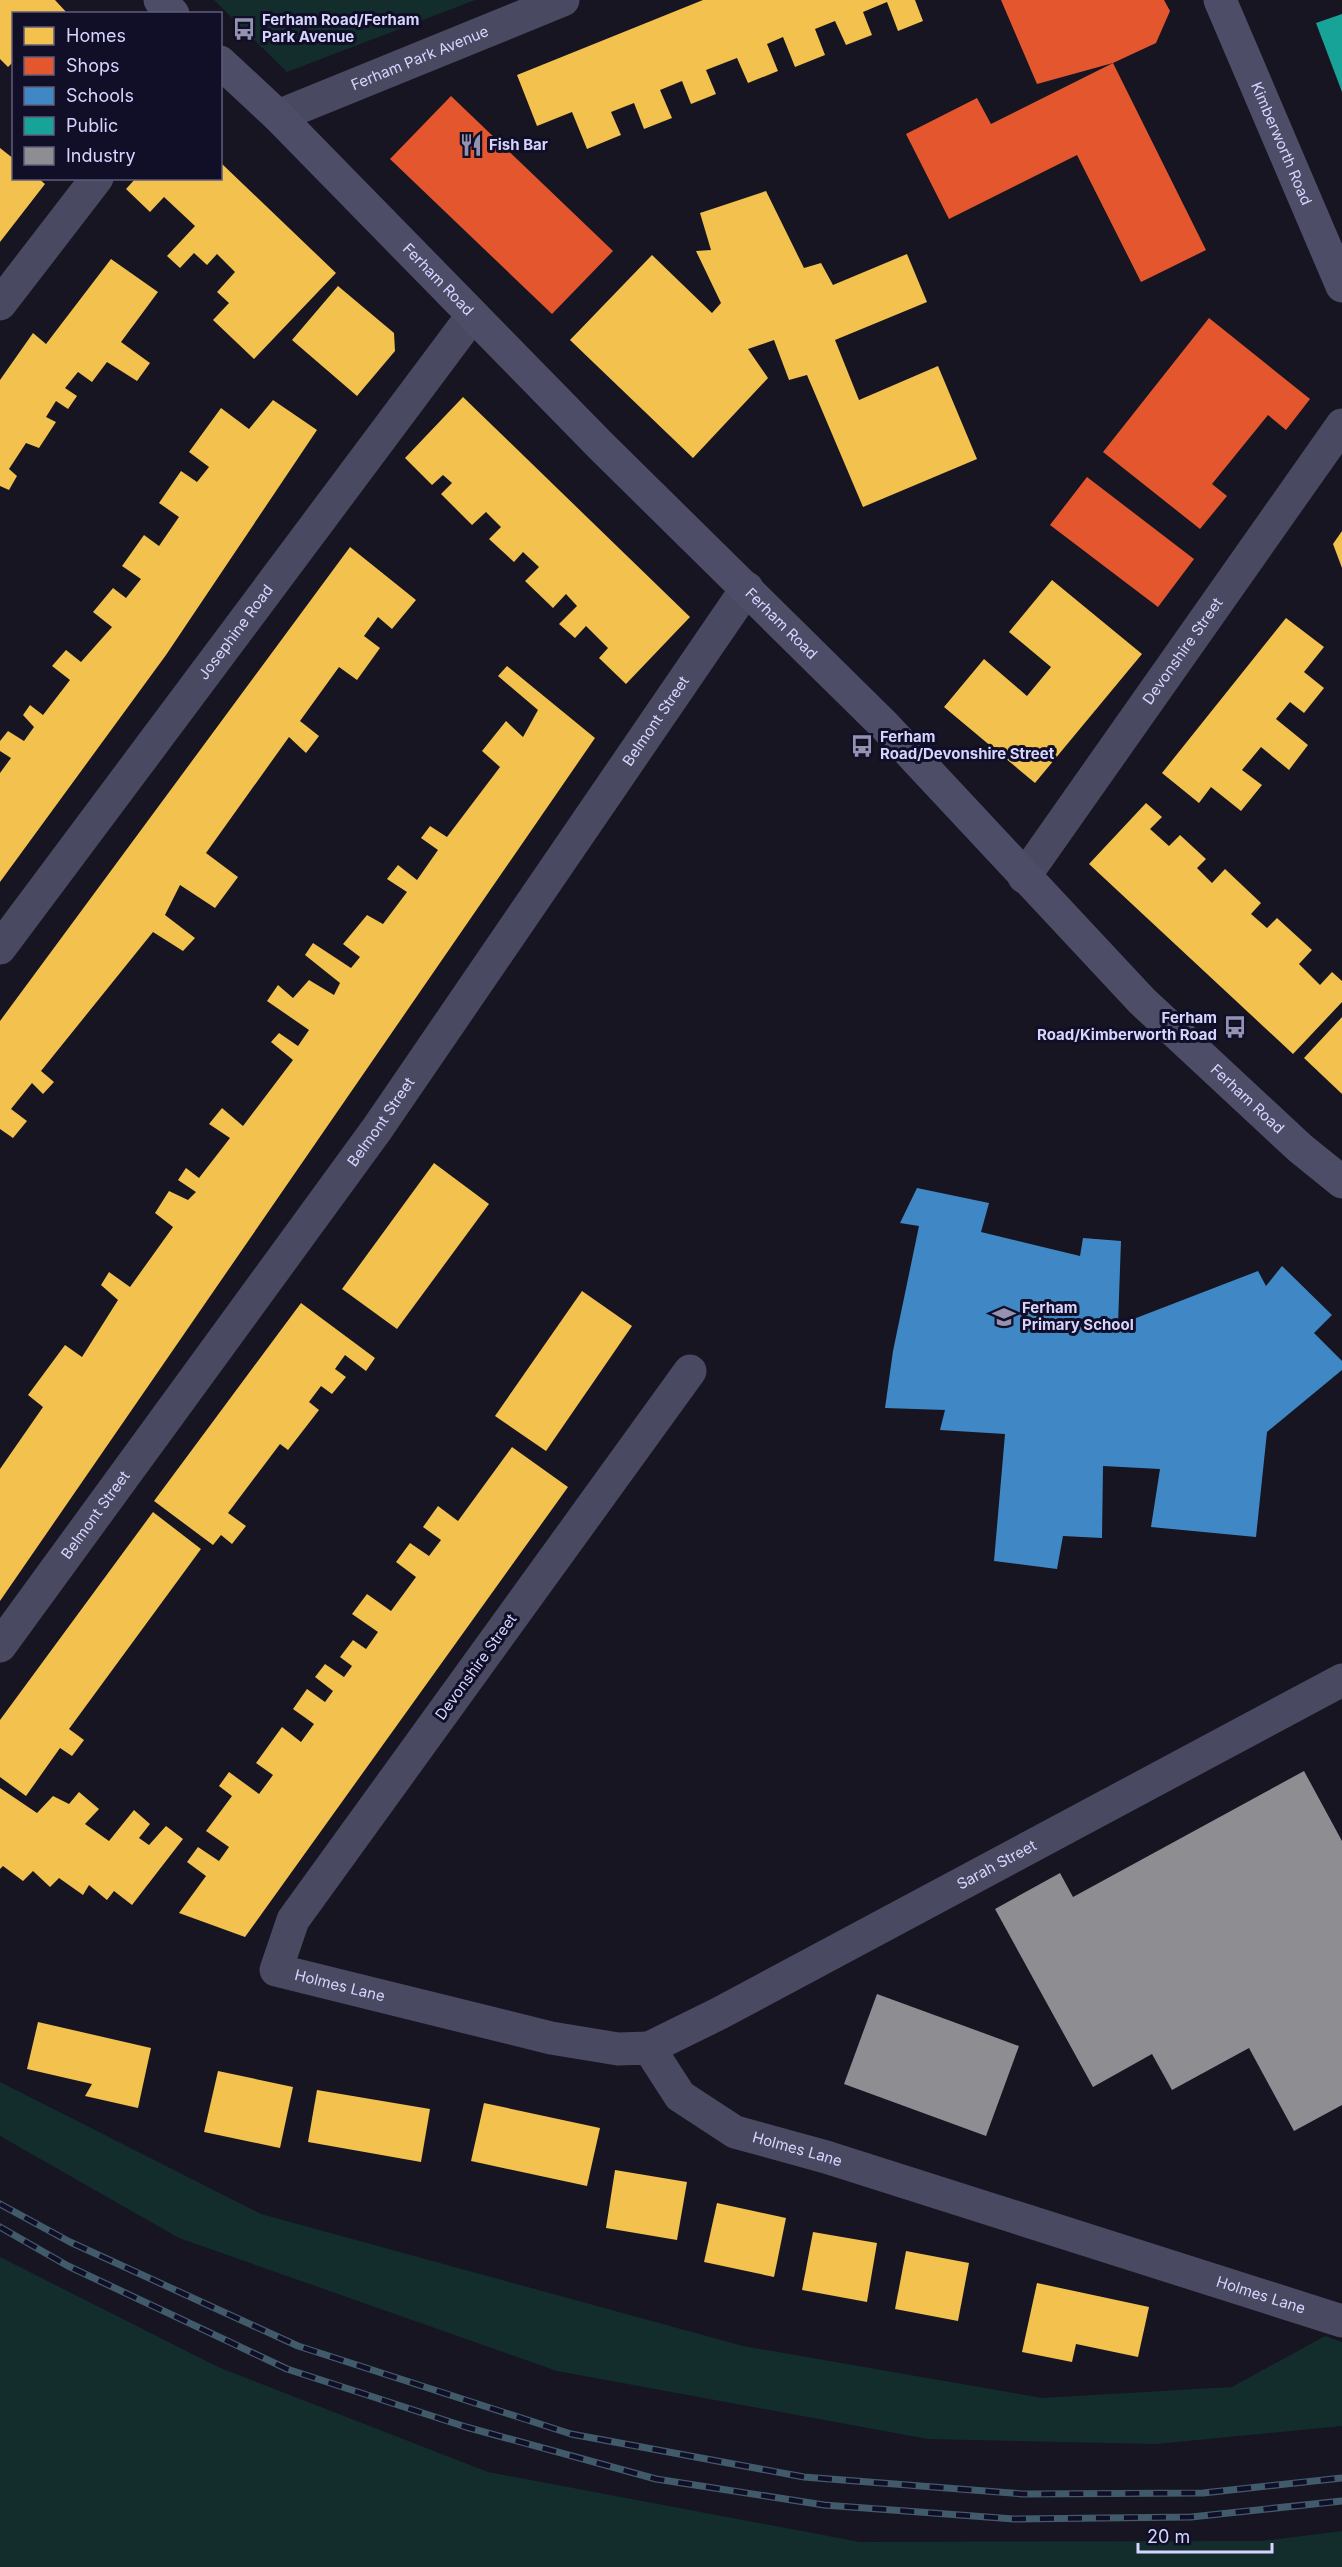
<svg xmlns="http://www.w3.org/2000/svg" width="1342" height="2567" font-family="Inter,sans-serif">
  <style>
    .green { fill: #132d2c }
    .homes { fill: #f2c14e }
    .shops { fill: #e4572e }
    .schools { fill: #3f88c5 }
    .public { fill: #17a398 }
    .industry { fill: #8d8d92 }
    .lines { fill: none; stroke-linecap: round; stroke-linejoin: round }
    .street { stroke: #494a62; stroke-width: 33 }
    .secondary { stroke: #4d4d68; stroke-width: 33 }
    .rail-casing { stroke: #425b6b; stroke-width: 7 }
    .rail { stroke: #110f27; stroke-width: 4.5; stroke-dasharray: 14; stroke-linecap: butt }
    .labels { text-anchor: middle; stroke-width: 6; stroke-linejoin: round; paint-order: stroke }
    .poi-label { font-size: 15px; font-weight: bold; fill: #d6d5ff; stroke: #110f27; text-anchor: start }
    .street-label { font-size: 15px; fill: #d6d5ff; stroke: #110f27 }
  </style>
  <rect width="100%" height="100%" fill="#161521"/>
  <g class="green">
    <polygon points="214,0 475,0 287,72"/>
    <polygon points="0,2082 261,2214 743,2346 1042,2398 1232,2387 1325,2336 1342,2342 1342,2426 1156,2444 928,2439 557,2371 179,2238 0,2136"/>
    <polygon points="0,2257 218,2367 488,2472 860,2542 1261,2541 1342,2531 1342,2567 0,2567"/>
  </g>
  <g class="homes">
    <polygon points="0,0 55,0 68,14 14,14 14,61 8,67 0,59"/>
    <polygon points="703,0 915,0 923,21 898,31 887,2 863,12 872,35 846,45 835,21 815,29 825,55 795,67 783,37 767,44 778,71 748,83 737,58 706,70 716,94 691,104 682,81 660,90 672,118 644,129 634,103 611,112 621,135 587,149 572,112 537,126 517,75"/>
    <polygon points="0,148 14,159 14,178 38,178 45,184 0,242"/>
    <polygon points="220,162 336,273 254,359 213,320 229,303 217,292 235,272 217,254 207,265 194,253 180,268 167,256 195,226 164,197 150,212 126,189 136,178 220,178"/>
    <polygon points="766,191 804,268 821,263 833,285 907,254 927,302 835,340 859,400 938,366 977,459 863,507 807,375 789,380 774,340 748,349 768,378 693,458 570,340 652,255 712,313 721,303 696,251 711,250 700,213"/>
    <polygon points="111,259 158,292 121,342 150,363 137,381 107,362 92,382 78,372 65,388 77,396 68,409 56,401 46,417 56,422 39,448 26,443 9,469 17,476 9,490 0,486 0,380 33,333 46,344"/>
    <polygon points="338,286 394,333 395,351 357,396 292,340"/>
    <polygon points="463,397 690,617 626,684 599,658 608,648 586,626 575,638 559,624 577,606 566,594 553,608 525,581 539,567 523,552 514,562 489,539 501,527 486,512 472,525 441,494 452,483 443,475 432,485 405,458"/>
    <polygon points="273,400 317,430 166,655 0,882 0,773 11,758 0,751 0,741 8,731 24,741 34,727 23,715 30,705 43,715 70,680 52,666 66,650 81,662 112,627 93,612 113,588 126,598 141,579 122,566 144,535 159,546 179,517 159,503 181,471 197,482 209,467 189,452 221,408 249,429"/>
    <polygon points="1342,531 1342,568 1333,544"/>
    <polygon points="350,547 416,600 392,629 378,617 364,636 380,648 357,680 339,667 300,721 319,736 306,753 289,737 206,853 238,877 215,908 180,885 165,915 195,938 183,951 153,932 41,1071 54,1082 43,1094 32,1083 11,1109 27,1121 13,1138 0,1129 0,1021"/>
    <polygon points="1052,580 1142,654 1035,783 944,707 984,659 1027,696 1051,667 1009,632"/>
    <polygon points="1286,618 1324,647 1304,672 1324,688 1304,713 1290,702 1276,719 1308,745 1289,770 1261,747 1242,770 1262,785 1241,811 1211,787 1199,803 1162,773"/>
    <polygon points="507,666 595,738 0,1601 0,1469 43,1407 28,1395 65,1345 82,1357 118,1300 101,1285 109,1272 130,1287 173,1227 155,1213 169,1191 188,1200 196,1192 178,1180 186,1168 199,1178 230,1138 209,1124 222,1108 243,1126 293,1060 271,1042 279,1033 298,1046 309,1030 267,1001 278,985 293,998 309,980 334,995 340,983 305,955 313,943 351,968 360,957 343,944 367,915 383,924 407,892 387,879 398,865 417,880 438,850 421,838 430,826 447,837 500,767 482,751 506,721 523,737 538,710 498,676"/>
    <polygon points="1146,803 1162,817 1150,829 1169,846 1180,835 1206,859 1197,868 1212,883 1225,869 1261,903 1251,914 1267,928 1277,918 1312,950 1299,964 1320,985 1332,972 1342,981 1342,1002 1293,1054 1089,864"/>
    <polygon points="1342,1017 1342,1094 1304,1058"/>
    <polygon points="434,1163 489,1204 397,1329 342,1289"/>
    <polygon points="582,1291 632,1326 546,1451 495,1416"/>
    <polygon points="301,1303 375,1358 366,1371 345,1355 335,1369 346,1377 332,1394 321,1386 309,1402 319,1410 288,1450 280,1444 228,1513 246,1526 232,1544 221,1535 213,1545 154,1501"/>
    <polygon points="512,1447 568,1487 245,1937 179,1913 206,1876 187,1862 198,1847 219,1861 229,1847 206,1831 232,1796 219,1786 229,1772 259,1794 273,1775 256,1763 282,1727 301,1742 314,1724 293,1709 307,1689 325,1702 333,1691 315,1677 325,1664 344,1677 352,1666 340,1657 353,1640 366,1649 378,1632 352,1614 367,1594 391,1611 416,1577 396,1562 410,1543 429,1556 441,1540 423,1527 438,1506 458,1521"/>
    <polygon points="153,1512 201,1549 69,1729 84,1740 72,1756 60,1748 26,1796 0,1777 0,1720"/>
    <polygon points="0,1788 37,1813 53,1796 69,1804 79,1792 99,1809 85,1824 109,1841 134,1810 150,1824 139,1838 149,1845 166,1826 183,1839 132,1905 114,1891 107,1900 89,1885 83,1895 59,1878 50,1887 33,1871 23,1881 3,1866 0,1869"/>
    <polygon points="38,2022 151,2048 138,2108 85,2096 92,2084 27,2069"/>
    <polygon points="218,2071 293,2087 280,2148 204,2132"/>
    <polygon points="317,2090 430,2109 421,2162 308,2142"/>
    <polygon points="484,2103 600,2128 587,2186 471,2161"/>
    <polygon points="615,2170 687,2182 677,2240 606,2228"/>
    <polygon points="717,2203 786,2218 774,2277 704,2262"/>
    <polygon points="813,2232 877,2243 867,2302 802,2290"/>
    <polygon points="906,2251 969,2263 958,2321 895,2309"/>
    <polygon points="1037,2283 1149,2307 1138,2357 1076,2344 1072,2362 1022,2352"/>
  </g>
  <g class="shops">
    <polygon points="1001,0 1164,0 1170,11 1156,43 1113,63 1206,250 1141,282 1077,155 949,219 906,134 977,98 991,124 1113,63 1037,84"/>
    <polygon points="451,96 613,251 552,314 390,159"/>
    <polygon points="1209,318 1310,399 1286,430 1268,415 1212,484 1227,496 1200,529 1103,452"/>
    <polygon points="1087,477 1194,559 1158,607 1050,525"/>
  </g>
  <polygon class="schools" points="917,1188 989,1203 981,1232 1080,1256 1083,1238 1121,1241 1118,1325 1258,1271 1266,1286 1282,1266 1332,1315 1314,1333 1342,1361 1342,1370 1267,1432 1256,1537 1151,1527 1160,1469 1103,1466 1102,1538 1063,1536 1057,1569 994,1561 1005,1434 940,1430 945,1410 885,1408 893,1351 919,1226 900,1223"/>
  <polygon class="public" points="1342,14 1342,92 1316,23"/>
  <g class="industry">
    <polygon points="1304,1771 1342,1841 1342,2105 1294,2131 1249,2048 1172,2090 1152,2054 1093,2087 995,1909 1060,1873 1073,1897"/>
    <polygon points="877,1994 1019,2046 986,2136 844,2084"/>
  </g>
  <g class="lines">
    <g class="street">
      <path id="s1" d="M278,116L563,0"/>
      <polyline points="0,304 97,178"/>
      <path id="s2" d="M1024,877L1342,425"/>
      <path id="s3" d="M0,948L472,316"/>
      <path id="s4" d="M690,1371L293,1920L276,1970L551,2038L618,2049L649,2048L680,2096L735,2132L826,2157L1342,2321"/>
      <path id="s5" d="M0,1646L377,1129L747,588"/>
      <path id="s6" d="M649,2048L720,2013L1342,1680"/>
    </g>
    <g class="secondary">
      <polyline points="160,0 173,14"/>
      <path id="s7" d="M1220,0L1342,286"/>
      <path id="s8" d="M220,62L278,116L601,446L885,726L1142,1001L1300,1148L1342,1182"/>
    </g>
    <g class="rail-casing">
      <g id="rail">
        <polyline points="0,2204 70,2242 298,2346 571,2434 804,2477 1023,2494 1203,2493 1342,2478"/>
        <polyline points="0,2227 68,2266 287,2369 466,2427 656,2479 824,2505 1014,2519 1191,2517 1342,2501"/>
      </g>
    </g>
    <use href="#rail" class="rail"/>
  </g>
  <defs>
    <g id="bus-bare" transform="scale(1.8)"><path d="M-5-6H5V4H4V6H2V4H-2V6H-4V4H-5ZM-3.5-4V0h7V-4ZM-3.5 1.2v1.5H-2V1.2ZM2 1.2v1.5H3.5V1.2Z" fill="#9392b1" stroke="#110f27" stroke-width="2.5" paint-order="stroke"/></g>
    <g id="restaurant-bare" transform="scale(1.8)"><path d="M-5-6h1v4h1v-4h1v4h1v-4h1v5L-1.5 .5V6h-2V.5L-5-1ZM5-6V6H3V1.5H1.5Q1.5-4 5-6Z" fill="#9392b1" stroke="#110f27" stroke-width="2.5" paint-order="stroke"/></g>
    <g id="school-bare" transform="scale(1.8)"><path d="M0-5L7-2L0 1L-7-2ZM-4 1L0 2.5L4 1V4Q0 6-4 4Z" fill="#9392b1" stroke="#110f27" stroke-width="2.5" paint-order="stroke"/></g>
  </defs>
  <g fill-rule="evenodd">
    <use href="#bus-bare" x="244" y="29"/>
    <use href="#restaurant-bare" x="471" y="145"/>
    <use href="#bus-bare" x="862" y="746"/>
    <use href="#bus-bare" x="1235" y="1027"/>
    <use href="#school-bare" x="1004" y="1317"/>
  </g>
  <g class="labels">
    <g class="poi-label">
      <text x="262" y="25">Ferham Road/Ferham<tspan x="262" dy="17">Park Avenue</tspan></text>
      <text x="489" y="150">Fish Bar</text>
      <text x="880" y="742">Ferham<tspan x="880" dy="17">Road/Devonshire Street</tspan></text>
      <text x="1217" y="1023" text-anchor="end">Ferham<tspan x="1217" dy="17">Road/Kimberworth Road</tspan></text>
      <text x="1022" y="1313">Ferham<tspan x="1022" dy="17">Primary School</tspan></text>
    </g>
    <g class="street-label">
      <text dy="5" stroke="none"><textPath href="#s1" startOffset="153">Ferham Park Avenue</textPath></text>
      <text dy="5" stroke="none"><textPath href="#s7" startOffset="156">Kimberworth Road</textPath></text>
      <text dy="5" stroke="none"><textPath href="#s8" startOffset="308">Ferham Road</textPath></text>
      <text dy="5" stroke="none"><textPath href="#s8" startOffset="794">Ferham Road</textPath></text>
      <text dy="5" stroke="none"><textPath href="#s3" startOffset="394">Josephine Road</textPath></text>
      <text dy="5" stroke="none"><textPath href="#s2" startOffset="276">Devonshire Street</textPath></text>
      <text dy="5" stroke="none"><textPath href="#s5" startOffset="1134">Belmont Street</textPath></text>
      <text dy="5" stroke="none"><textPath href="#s8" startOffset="1460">Ferham Road</textPath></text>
      <text dy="5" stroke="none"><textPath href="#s5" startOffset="648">Belmont Street</textPath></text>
      <text dy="5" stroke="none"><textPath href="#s5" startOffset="162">Belmont Street</textPath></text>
      <text transform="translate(476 1667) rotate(-54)" y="5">Devonshire Street</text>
      <text dy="5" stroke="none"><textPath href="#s6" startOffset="393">Sarah Street</textPath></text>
      <text dy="5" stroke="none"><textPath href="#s4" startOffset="796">Holmes Lane</textPath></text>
      <text dy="5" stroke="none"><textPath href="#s4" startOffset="1300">Holmes Lane</textPath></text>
      <text dy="5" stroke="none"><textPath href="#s4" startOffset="1786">Holmes Lane</textPath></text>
    </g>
  </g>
  <rect x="12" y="12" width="210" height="168" fill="#110f27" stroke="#605e7d" stroke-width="1.5"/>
  <rect x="24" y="27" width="30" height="18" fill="#f2c14e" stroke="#605e7d" stroke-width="1.5"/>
  <text x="66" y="42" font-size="18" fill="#d6d5ff">Homes</text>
  <rect x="24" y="57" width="30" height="18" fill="#e4572e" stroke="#605e7d" stroke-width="1.5"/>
  <text x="66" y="72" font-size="18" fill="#d6d5ff">Shops</text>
  <rect x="24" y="87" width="30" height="18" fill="#3f88c5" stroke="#605e7d" stroke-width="1.5"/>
  <text x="66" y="102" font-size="18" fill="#d6d5ff">Schools</text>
  <rect x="24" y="117" width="30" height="18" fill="#17a398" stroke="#605e7d" stroke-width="1.5"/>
  <text x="66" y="132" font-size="18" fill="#d6d5ff">Public</text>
  <rect x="24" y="147" width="30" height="18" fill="#8d8d92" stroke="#605e7d" stroke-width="1.5"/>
  <text x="66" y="162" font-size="18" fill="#d6d5ff">Industry</text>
  <path d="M1138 2543v9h134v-9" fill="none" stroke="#d6d5ff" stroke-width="3"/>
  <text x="1147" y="2543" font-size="18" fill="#d6d5ff" stroke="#110f27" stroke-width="4.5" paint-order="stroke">20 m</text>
</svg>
